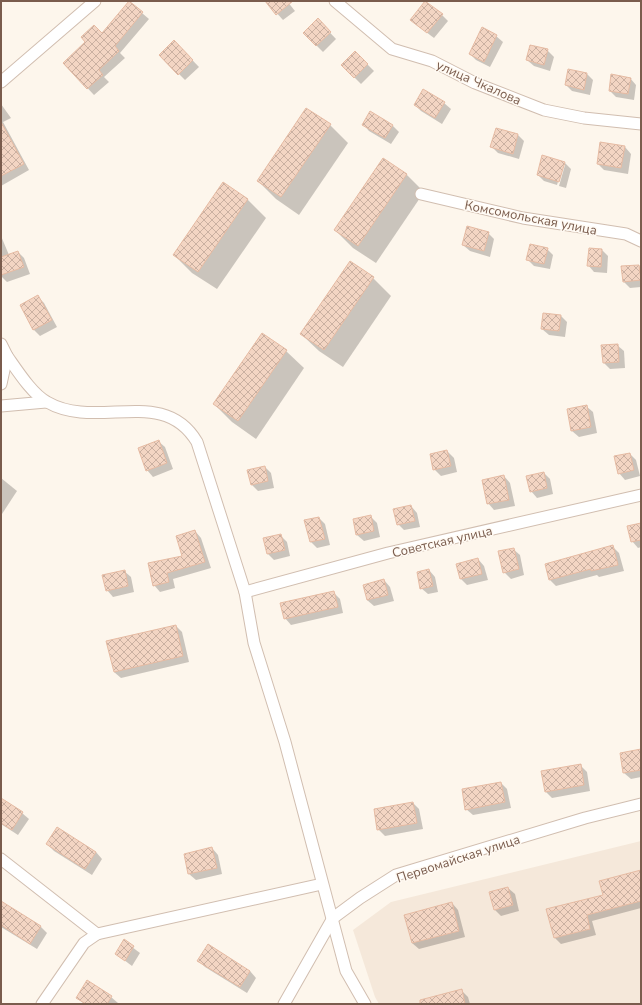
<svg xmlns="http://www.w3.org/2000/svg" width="642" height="1005" font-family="'Nunito Sans',sans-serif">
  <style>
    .residential { fill: #f5e8da }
    .shadow { fill: #0003 }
    .building { fill: url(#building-cross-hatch); stroke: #e6bba3 }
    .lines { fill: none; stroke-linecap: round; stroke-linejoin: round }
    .minor-casing { stroke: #d1beb0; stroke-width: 13 }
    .minor { stroke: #fff; stroke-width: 11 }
    .labels { text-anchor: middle; stroke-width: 3; stroke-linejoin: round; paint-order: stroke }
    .street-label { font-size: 13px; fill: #7a5c4d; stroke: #fffaf3 }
  </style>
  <defs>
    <pattern id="building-cross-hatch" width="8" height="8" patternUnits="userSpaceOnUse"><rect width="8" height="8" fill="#f3d5c3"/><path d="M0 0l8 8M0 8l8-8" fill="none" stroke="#cab0a1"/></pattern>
  </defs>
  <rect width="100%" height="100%" fill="#fdf6ec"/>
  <polygon class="residential" points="641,841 641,1004 379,1004 375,997 353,930 391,902"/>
  <g class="shadow">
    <polygon points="266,1 287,1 295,11 283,20"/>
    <polygon points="129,2 149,19 120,53 125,58 104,77 109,82 94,95 64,63 102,34"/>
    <polygon points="442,15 448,21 434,38 418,26"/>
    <polygon points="318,20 336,39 323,52 304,33"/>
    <polygon points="496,36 503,42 490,67 476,60 470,54"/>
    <polygon points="174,41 199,67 185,80 160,55"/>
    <polygon points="547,50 554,57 550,71 534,66 527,60"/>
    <polygon points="355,52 374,71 361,84 342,65"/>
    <polygon points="587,74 593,80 590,95 572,91 566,85"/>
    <polygon points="630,78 636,85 634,100 616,97 610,91"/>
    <polygon points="444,103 451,109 442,124 421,111 415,105"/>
    <polygon points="1,104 11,118 3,122 29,170 1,186"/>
    <polygon points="363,124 393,126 399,132 391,144 369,131"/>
    <polygon points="330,125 348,143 299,215 276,199 258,181"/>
    <polygon points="518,135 524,141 519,159 498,153 492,147"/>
    <polygon points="625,147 631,154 628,174 604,170 598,164"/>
    <polygon points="565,163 571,169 566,188 559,186 565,165 563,165 557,185 544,181 538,175"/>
    <polygon points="406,174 424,192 376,263 353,248 335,230"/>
    <polygon points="223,183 248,200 266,218 217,289 192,273 174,255"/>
    <polygon points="488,233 494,239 490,257 470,251 463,245"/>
    <polygon points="1,236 9,255 18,252 24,258 30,274 7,282 1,276"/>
    <polygon points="547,249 553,255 550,269 534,266 527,259"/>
    <polygon points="602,250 608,256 607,273 594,272 588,265"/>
    <polygon points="350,262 373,278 391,296 343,367 319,351 301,334"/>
    <polygon points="639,266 641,268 641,287 630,288 624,282"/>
    <polygon points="38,297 44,303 57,327 40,336 34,330 21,306"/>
    <polygon points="544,314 561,316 567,322 565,337 549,335 542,329"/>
    <polygon points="617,345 624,351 625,368 610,369 604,363"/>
    <polygon points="286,351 304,368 256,439 232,422 214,404"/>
    <polygon points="586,406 593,412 597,433 579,437 572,431 568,410"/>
    <polygon points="158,441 165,447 173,469 153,477 147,470"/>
    <polygon points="447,451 454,458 457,472 441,476 434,469"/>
    <polygon points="630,454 636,460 640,476 625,480 619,473"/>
    <polygon points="265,467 271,473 274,488 258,491 252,485 248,470"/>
    <polygon points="544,473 550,479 553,494 537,498 531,491"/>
    <polygon points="504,476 510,483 515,506 494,510 488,503"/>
    <polygon points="1,478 17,491 2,514 1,514"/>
    <polygon points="411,506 417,513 420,527 404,530 398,524"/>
    <polygon points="370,516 377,523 380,537 364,541 357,535"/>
    <polygon points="319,518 325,524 330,545 317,548 310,541"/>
    <polygon points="641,524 641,547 638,548 632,541"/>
    <polygon points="195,531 201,538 211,568 173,579 175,588 160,592 154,585 183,557"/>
    <polygon points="281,536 287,542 290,556 274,560 268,554"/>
    <polygon points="613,547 619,553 624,571 599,577 597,575 556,586 550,580"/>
    <polygon points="513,549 520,555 524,575 511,579 504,572"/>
    <polygon points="478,559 484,566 488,580 467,585 461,579 457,564"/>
    <polygon points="429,570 435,577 438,592 428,594 421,588"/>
    <polygon points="124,571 131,577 134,592 113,597 107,590"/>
    <polygon points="384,580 390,587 394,601 374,606 367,600"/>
    <polygon points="333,592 340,599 343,613 291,625 285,618"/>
    <polygon points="176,626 182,632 189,662 121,678 114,672"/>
    <polygon points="641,750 641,777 631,779 624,773"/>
    <polygon points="580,765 587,772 590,791 552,798 546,792"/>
    <polygon points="501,783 507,789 511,808 473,815 466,809"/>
    <polygon points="1,799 22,813 29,819 18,835 1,824"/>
    <polygon points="413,803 419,809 423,829 385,836 378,829"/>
    <polygon points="47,844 96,852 102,859 92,875 54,851"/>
    <polygon points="212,848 218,855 222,874 196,880 189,874"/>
    <polygon points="641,871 641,908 592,921 596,935 561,944 555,938 604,895"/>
    <polygon points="508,888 515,894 519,911 501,916 494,909"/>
    <polygon points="1,902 41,927 47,933 37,949 1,927"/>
    <polygon points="452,903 458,910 465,937 419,949 412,943 405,916"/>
    <polygon points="124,941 140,953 132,966 116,954"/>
    <polygon points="199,961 250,971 256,978 247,993 205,967"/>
    <polygon points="461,990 468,997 470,1004 439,1004"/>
    <polygon points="77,997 111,997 118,1003 84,1004"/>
  </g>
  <g class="building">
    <polygon points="129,1 143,12 115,46 119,51 99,70 103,75 87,89 63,63 85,42 81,37 94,25 102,33"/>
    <polygon points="265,1 293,1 276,15"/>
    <polygon points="425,1 443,14 427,33 410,20"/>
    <polygon points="318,18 331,32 316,46 303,33"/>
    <polygon points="482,27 497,35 484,62 469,54"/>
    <polygon points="174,40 193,60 178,75 159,55"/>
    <polygon points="530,45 548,49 544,65 526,60"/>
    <polygon points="355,51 368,64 354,78 341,65"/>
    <polygon points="568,69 587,73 584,90 565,85"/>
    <polygon points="611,74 631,78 628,94 609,91"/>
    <polygon points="423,89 445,102 435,118 414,105"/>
    <polygon points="306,108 331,124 281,197 257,181"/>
    <polygon points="370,111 393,125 385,138 362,125"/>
    <polygon points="1,122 24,164 1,176"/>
    <polygon points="496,128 518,134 513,154 490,147"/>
    <polygon points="600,142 625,146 621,168 597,164"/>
    <polygon points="542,155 565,162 559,182 537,175"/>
    <polygon points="383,158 407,174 358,246 334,230"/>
    <polygon points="223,182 248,199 198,272 173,255"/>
    <polygon points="467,226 489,232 484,251 462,245"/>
    <polygon points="530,244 548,248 544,264 526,260"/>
    <polygon points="589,248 602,249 601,267 587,266"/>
    <polygon points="18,251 24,267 1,275 1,257"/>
    <polygon points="350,261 374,277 324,350 300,334"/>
    <polygon points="639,265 641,280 623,282 621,266"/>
    <polygon points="38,295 52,320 33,330 20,305"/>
    <polygon points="543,313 561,315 559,331 541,329"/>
    <polygon points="262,333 287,350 238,421 213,404"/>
    <polygon points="618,344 619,362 603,363 601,345"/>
    <polygon points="587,405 591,427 571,431 567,409"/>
    <polygon points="159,440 167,463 146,471 138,448"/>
    <polygon points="447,450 451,466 433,470 430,454"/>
    <polygon points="630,453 634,470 618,474 614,456"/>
    <polygon points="265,466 268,481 251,485 247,470"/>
    <polygon points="544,472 547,488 530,492 526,476"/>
    <polygon points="504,475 509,500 487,504 482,480"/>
    <polygon points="411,505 415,521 397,525 393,509"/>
    <polygon points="371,515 374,531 356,535 353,519"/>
    <polygon points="319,517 325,539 310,542 304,520"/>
    <polygon points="641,523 641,540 631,542 627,526"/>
    <polygon points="195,530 205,562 167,573 169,582 153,586 148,563 182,556 176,536"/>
    <polygon points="281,534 285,550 267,554 263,538"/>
    <polygon points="613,545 618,565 591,571 591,569 549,580 545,564"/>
    <polygon points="514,548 519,569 503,573 498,551"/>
    <polygon points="478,558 482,574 460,579 456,564"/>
    <polygon points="429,569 433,586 420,589 417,572"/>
    <polygon points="125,570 128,586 106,591 102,575"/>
    <polygon points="384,579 388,595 367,600 363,585"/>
    <polygon points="334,591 338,607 284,619 280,603"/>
    <polygon points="176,625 183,656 114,672 106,641"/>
    <polygon points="641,749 641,770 623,773 620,753"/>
    <polygon points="581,764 584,785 545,792 541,771"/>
    <polygon points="501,782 505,802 465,810 462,789"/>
    <polygon points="1,798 23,812 12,830 1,823"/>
    <polygon points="413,802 417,823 377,830 374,809"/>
    <polygon points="57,827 96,852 85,869 46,844"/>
    <polygon points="212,847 217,868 188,874 184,854"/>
    <polygon points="641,870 641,901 587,915 590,929 554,938 546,909 603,895 599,881"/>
    <polygon points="508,887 513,905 494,910 489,892"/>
    <polygon points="1,901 41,926 30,944 1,925"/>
    <polygon points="452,902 459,931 412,943 404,915"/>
    <polygon points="124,939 134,946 125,961 115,954"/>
    <polygon points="208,944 250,971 240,987 197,961"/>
    <polygon points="87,980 112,996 107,1004 86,1004 76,998"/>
    <polygon points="462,989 465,1004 420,1004 420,1000"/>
  </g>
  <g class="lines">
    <g class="minor-casing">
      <g id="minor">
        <polyline points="335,1 392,49 432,61 475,83 544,110 584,118 641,124"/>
        <polyline points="1,82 95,1"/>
        <polyline points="421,194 523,218 626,234 641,241"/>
        <polyline points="1,344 7,356 1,384"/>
        <path d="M7,356C17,370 32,394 47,402C97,431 163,385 197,442L245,592L254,643L285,742L346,971L365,1004"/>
        <polyline points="1,406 46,402"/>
        <polyline points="245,592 388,553 641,495"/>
        <polyline points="1,859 97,934"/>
        <polyline points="42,1004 84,943 97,934 322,884"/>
        <polyline points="284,1004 333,918 360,898 396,875 585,818 641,804"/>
      </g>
    </g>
    <use href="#minor" class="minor"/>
  </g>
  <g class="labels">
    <g class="street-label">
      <text transform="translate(479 82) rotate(24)" y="5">улица Чкалова</text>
      <text transform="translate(531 217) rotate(11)" y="5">Комсомольская улица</text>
      <text transform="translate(442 541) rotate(-13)" y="5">Советская улица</text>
      <text transform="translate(458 858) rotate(-18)" y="5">Первомайская улица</text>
    </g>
  </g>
  <rect width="642" height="1005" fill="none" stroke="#7a5c4d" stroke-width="4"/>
</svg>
